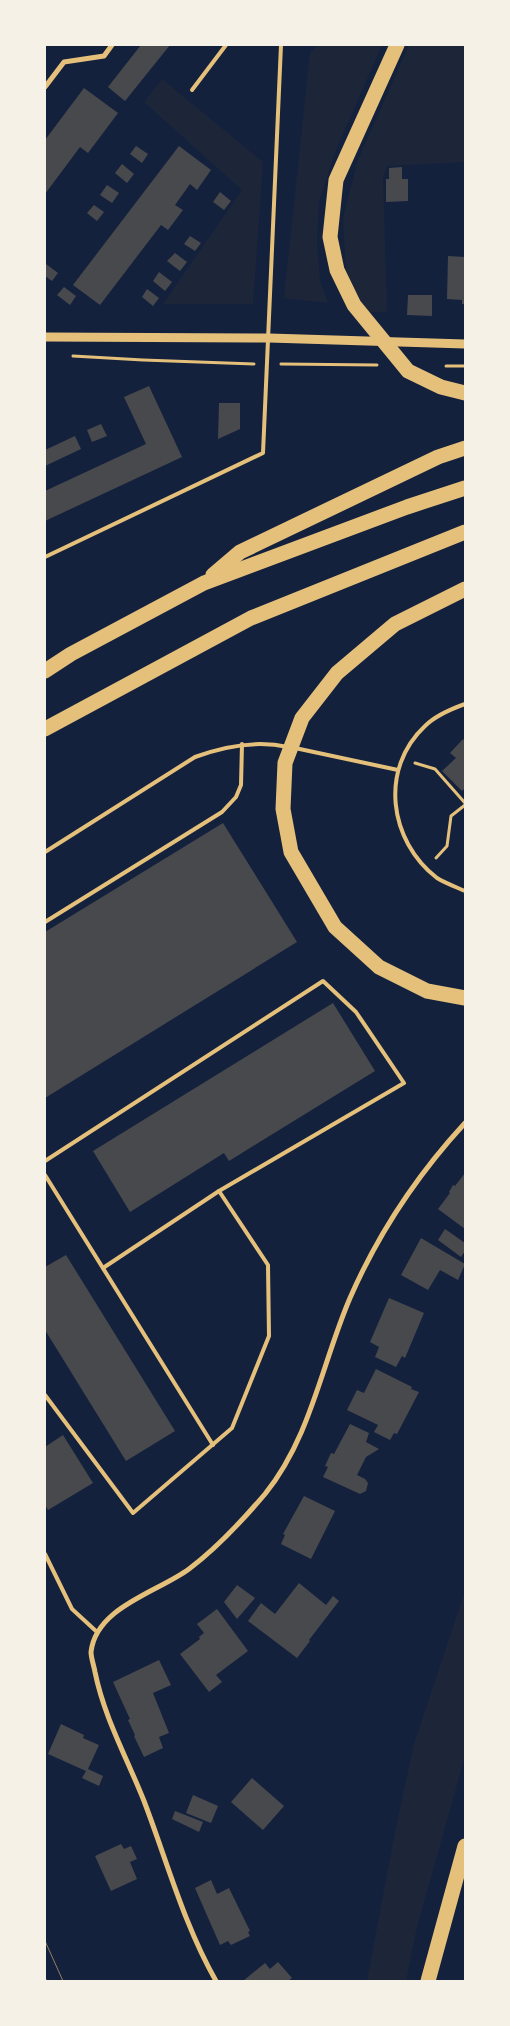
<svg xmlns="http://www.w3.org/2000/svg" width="510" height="2026" font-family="Merriweather,serif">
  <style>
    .green { fill: #1d2539 }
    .building { fill: #48494c }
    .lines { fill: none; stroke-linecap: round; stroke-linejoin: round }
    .path { stroke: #e5c07b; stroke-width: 3 }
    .service { stroke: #e5c07b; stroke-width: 4 }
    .minor { stroke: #e5c07b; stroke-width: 5 }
    .tertiary { stroke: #e5c07b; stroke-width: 9 }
    .motorway { stroke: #e5c07b; stroke-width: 15 }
    .tram { stroke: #918062; stroke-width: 1 }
  </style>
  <rect width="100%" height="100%" fill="#14213d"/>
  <g class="green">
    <polygon points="317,45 382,45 335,152 319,202 317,241 320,281 328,303 284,298 310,53"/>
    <polygon points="409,45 465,45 465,162 387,166 383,176 387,312 365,312 346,271 343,218 358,160"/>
    <polygon points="162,79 263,162 253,304 163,304 242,190 144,102"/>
    <polygon points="465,1591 465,1756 417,1927 406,1981 367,1981 395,1832 414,1744"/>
  </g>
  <g class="building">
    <polygon points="141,45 170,45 125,101 108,87"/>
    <polygon points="84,88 118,113 88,153 80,147 45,194 45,140"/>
    <polygon points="136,146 148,154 142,163 130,154"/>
    <polygon points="179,146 211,170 197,190 190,184 175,205 183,210 168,230 161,225 100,305 73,285"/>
    <polygon points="122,164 134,174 127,183 115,173"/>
    <polygon points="402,167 402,179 408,179 408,201 386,202 386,179 389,179 389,168"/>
    <polygon points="107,185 119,193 112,203 100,195"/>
    <polygon points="220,192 231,201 224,210 213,202"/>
    <polygon points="94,205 104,212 97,221 87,213"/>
    <polygon points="190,236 201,243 195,251 184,244"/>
    <polygon points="175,253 187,262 180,271 167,261"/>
    <polygon points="448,256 465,257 465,304 462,304 462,300 447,299"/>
    <polygon points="46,264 58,273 52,281 45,276"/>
    <polygon points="159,272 172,282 165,291 153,281"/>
    <polygon points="64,287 76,296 70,305 57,295"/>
    <polygon points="147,289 159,298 153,306 142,297"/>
    <polygon points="408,295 432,295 432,316 407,315"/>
    <polygon points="149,386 182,457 45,521 45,491 146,444 124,397"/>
    <polygon points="219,403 240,403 240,429 218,439"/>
    <polygon points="101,424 107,436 92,442 87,430"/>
    <polygon points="75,436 81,449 45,466 45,450"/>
    <polygon points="463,739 465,741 465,788 462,791 442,771 456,758 450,753"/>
    <polygon points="223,823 297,942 45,1098 45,932"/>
    <polygon points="333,1003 375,1071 229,1161 224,1153 130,1212 93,1151"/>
    <polygon points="465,1173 465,1229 438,1209 450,1193 449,1192 453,1185 455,1186"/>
    <polygon points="445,1229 465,1243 465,1251 461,1257 438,1240"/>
    <polygon points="421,1238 465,1264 458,1280 440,1270 428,1290 401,1275"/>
    <polygon points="66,1255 175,1431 126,1461 45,1330 45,1267"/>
    <polygon points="389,1298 424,1313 405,1358 402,1356 396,1367 375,1357 379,1347 370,1342"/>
    <polygon points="376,1369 412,1387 411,1389 419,1392 397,1434 394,1433 390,1440 374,1432 378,1425 347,1410 357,1390 364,1393"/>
    <polygon points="350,1424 369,1433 366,1442 379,1449 366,1457 357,1475 365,1479 368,1483 366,1491 360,1494 323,1477 328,1467 325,1466 331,1453 334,1454"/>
    <polygon points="63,1435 93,1483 48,1510 45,1505 45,1447"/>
    <polygon points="304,1496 335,1511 311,1559 281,1544 285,1535 283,1534"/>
    <polygon points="299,1583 326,1605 333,1596 339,1601 309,1640 310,1641 297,1658 248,1621 261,1603 275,1614"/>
    <polygon points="237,1585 255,1598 237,1619 224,1602"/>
    <polygon points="217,1609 248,1651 216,1675 222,1682 209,1692 180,1654 200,1639 199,1637 204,1633 197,1624"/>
    <polygon points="159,1660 171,1685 153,1693 169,1733 159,1737 163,1748 144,1757 134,1736 135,1735 128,1720 130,1719 113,1682"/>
    <polygon points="61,1724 84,1735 83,1738 99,1745 88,1769 103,1776 99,1786 82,1778 86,1771 48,1754"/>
    <polygon points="252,1778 284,1806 263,1830 231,1802"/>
    <polygon points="193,1795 218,1806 211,1823 186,1813"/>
    <polygon points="175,1811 203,1822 199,1832 172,1819"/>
    <polygon points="121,1844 124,1849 131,1846 137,1859 130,1862 137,1879 111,1891 95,1856"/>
    <polygon points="211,1880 217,1894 229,1888 250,1931 248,1932 250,1936 231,1945 228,1941 220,1945 195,1888"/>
    <polygon points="278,1962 292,1978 288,1981 243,1981 265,1963 270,1969"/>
  </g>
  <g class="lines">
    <g class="path">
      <polyline points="73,356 143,360 254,364"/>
      <polyline points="281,364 377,365"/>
      <polyline points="446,366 465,366"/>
      <polyline points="415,763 435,769 465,803"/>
      <polyline points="436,858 447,846 451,816 465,805"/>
    </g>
    <g class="service">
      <polyline points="192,90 226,45"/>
      <polyline points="45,557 263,453 281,45"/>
      <path d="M465,704C451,709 436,715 425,726C379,769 389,841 437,878C445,883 456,887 465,891"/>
      <polyline points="295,748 398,770"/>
      <path d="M45,852L195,757C225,746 256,740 288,747"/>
      <polyline points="45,922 222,812 236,797 241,785 242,744"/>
      <polyline points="45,1161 323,981 356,1012 404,1083 219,1191 103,1268"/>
      <polyline points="45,1175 213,1445"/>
      <polyline points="45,1395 133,1513 232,1428 269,1336 268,1265 219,1191"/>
      <polyline points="45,1554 72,1609 97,1632"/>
    </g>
    <g class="minor">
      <polyline points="45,87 64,62 104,56 112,45"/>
      <path d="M216,1981C184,1925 167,1861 144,1801C127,1758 104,1717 95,1672C94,1666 91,1658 91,1652C96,1607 158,1592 189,1569C217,1548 242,1521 265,1494C311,1437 322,1363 350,1298C378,1234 418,1174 465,1123"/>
    </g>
    <polyline class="tertiary" points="45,337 269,338 465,344"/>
    <g class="motorway">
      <polyline points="397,45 336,180 330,237 337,270 354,305 408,371 441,387 465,393"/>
      <polyline points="213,575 240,552 438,457 465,448"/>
      <polyline points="465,589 395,624 337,673 302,718 285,763 283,809 291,852 335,927 379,967 427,991 465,998"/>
      <polyline points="45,671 71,654 204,583 407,507 465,488"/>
      <polyline points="45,729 251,618 465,532"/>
      <polyline points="428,1981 465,1846"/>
    </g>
    <g class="tram">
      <polyline points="45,1941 63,1981"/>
      <polyline points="45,1978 47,1981"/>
    </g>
  </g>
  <rect width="510" height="2026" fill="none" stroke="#f6f1e7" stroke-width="92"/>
</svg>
